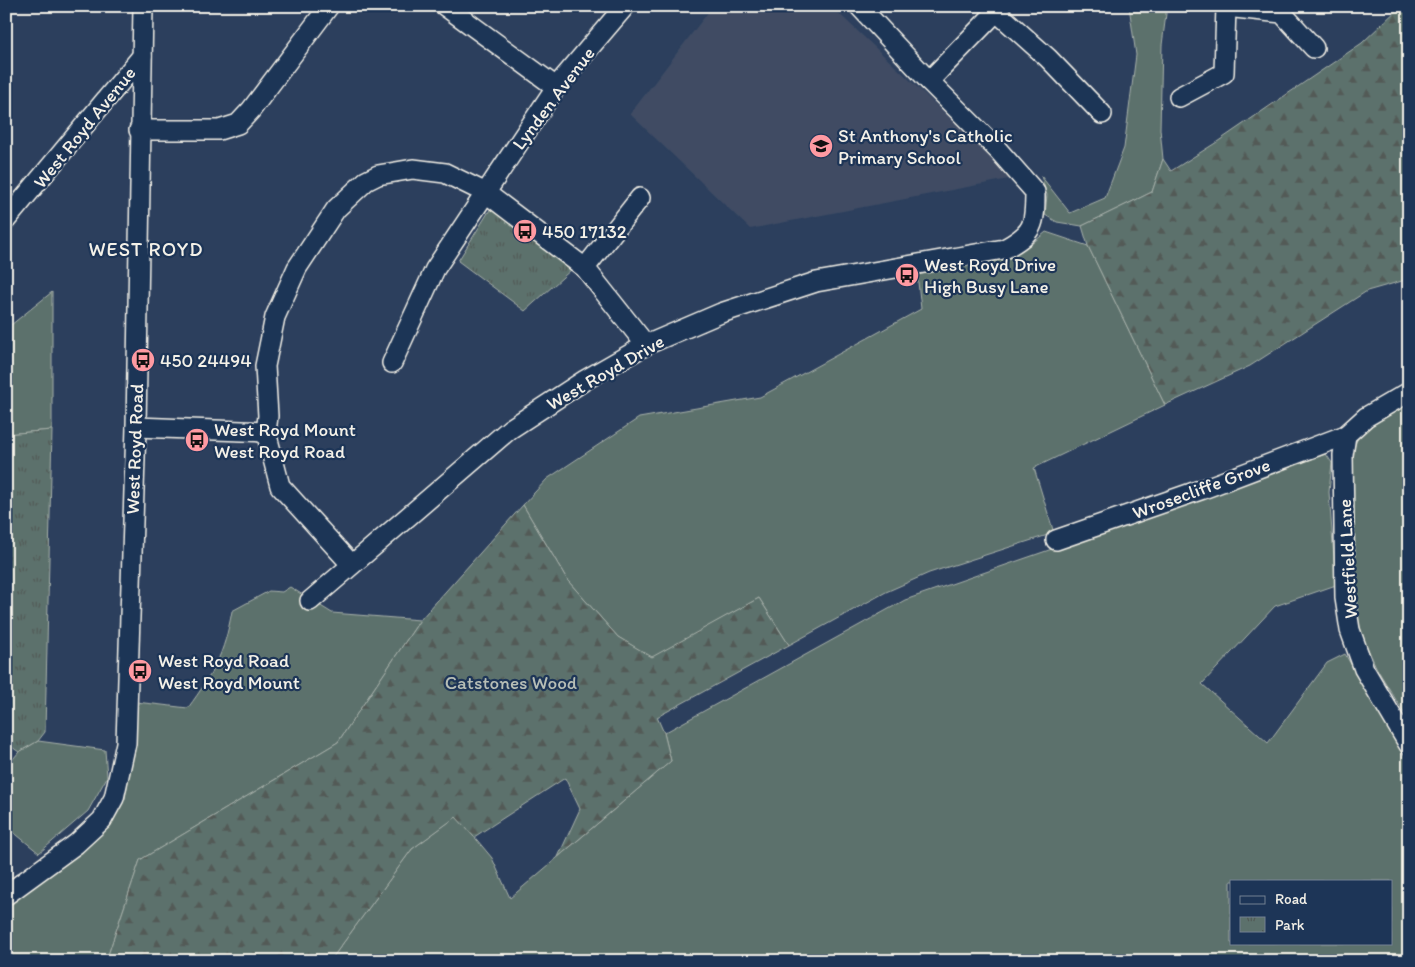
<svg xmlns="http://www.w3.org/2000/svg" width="1415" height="967" font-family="Itim,sans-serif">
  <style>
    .built { fill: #3f4c64 }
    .grass { fill: #5c716c; stroke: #a8b1aa; fill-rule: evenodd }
    .forest { fill: url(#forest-firs); stroke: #a8b1aa }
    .park { fill: url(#park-tufts); stroke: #a8b1aa }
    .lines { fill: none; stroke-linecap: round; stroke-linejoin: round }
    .minor-casing { stroke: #f4f1e8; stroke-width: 22 }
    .minor { stroke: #1d3557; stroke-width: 19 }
    .labels { text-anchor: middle; stroke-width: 4.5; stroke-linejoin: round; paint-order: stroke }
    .street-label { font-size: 19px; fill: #f4f1e8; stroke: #1d3557 }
    .poi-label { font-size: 19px; fill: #f4f1e8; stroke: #1d3557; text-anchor: start }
    .park-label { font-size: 19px; fill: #b7beb6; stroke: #1d3557 }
    .neighbourhood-label { font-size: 20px; letter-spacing: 1px; fill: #f4f1e8; stroke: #1d3557 }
  </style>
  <defs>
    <pattern id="forest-firs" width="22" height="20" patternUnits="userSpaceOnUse" patternTransform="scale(1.25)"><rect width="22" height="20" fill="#5c716c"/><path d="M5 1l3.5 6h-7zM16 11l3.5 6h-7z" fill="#525a57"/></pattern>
    <pattern id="park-tufts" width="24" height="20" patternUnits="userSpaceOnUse" patternTransform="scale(1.25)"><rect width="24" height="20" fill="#5c716c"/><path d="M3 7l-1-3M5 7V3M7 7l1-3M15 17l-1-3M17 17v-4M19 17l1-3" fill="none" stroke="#525a57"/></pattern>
  </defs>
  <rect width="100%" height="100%" fill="#2c3f5d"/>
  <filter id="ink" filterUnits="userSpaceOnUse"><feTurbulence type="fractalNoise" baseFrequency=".02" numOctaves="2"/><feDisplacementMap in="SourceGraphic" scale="10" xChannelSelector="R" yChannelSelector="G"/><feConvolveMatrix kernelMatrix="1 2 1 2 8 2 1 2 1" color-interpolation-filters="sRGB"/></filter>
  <g filter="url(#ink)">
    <polygon class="built" points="713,6 831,6 1014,178 750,229 630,114"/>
    <g class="grass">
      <polygon points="1129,6 1167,6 1162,45 1160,129 1163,159 1152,192 1082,226 1057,222 1045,215 1047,195 1041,176 1070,213 1105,198 1124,148 1136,55"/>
      <polygon points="1046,232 1088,246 1165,405 1034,468 1054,533 929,573 886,592 789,645 759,598 652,658 618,637 568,581 523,505 547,479 639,418 760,397 921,309 917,273 1030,245"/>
      <polygon points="52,292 52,430 6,434 6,329"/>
      <polygon points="1409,403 1409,721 1377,669 1362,636 1353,597 1352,452 1360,433"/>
      <path d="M1326,454L1332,463L1329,492L1336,585L1275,606L1202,684L1268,743L1327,663L1345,654L1399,746L1406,749L1409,754V961H330L412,849L457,816L492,858L510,898L671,761L664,733L905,600ZM1231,881H1391V943H1231Z"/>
      <path d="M290,587L332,613L420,620L338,742L140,860L106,961H6V904L98,836L125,799L135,737L136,702L188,708C214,672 224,655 232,611L269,591L282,592Z"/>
      <polygon points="38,741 105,750 107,777 88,811 39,853 6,826 6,767 19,752"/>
    </g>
    <g class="forest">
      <polygon points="1401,6 1409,6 1409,279 1367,291 1250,366 1165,405 1088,246 1082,226 1152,192 1163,159 1171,171 1217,142 1362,43"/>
      <polygon points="523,505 568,581 618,637 652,657 759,598 789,645 657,717 664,733 671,761 558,857 580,809 565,778 474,837 456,817 412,849 330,961 106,961 140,860 338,742 420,620"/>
    </g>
    <g class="park">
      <polygon points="491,208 572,269 525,311 458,261"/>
      <polygon points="52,430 45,732 38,741 19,752 6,743 6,434"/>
    </g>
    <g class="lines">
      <g class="minor-casing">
        <g id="minor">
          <polyline points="445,6 556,87"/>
          <polyline points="990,6 1048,58 1102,114"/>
          <polyline points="1226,7 1282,13 1314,48"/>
          <polyline points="929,81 996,12"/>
          <polyline points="1179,97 1224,73 1226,6"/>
          <polyline points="139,130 219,130 238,124 251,110 329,6"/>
          <polyline points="6,220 142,56"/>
          <polyline points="585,268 640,198"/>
          <polyline points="392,363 435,269 556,87 625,6"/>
          <polyline points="136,427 266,432"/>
          <polyline points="1346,435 1343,455 1345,598 1350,630 1364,669 1409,745"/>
          <polyline points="1056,540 1203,489 1346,435 1366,417 1409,392"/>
          <polyline points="351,564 280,486 266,432 268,416 265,366 275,317 297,268 336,209 366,181 378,175 413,169 445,173 486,193 585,268 646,345"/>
          <path d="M310,601L510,429L585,380L646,345L721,313L816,282L1004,249C1034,233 1035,225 1035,192L998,150L929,81L859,6"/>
          <polyline points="6,895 76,844 102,820 114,798 126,743 136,427 143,6"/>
        </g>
      </g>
      <use href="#minor" class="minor"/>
    </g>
  </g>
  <defs>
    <g id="school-disc" transform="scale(1.25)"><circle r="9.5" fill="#ff9aa2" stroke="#1d3557"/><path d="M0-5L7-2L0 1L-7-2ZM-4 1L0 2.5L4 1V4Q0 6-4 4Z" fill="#111"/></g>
    <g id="bus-disc" transform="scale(1.25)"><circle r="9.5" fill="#ff9aa2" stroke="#1d3557"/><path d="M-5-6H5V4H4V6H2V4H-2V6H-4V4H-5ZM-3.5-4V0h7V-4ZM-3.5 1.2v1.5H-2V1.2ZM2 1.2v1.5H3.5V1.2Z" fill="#111"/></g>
  </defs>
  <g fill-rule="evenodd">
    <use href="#school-disc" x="821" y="146"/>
    <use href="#bus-disc" x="525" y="231"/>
    <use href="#bus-disc" x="907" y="275"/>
    <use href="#bus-disc" x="143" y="360"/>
    <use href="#bus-disc" x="197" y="440"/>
    <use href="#bus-disc" x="140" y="671"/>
  </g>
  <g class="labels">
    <g class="street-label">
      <text transform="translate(553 98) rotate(-53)" y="7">Lynden Avenue</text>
      <text transform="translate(84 127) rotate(-51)" y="7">West Royd Avenue</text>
      <text transform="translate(605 372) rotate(-30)" y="7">West Royd Drive</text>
      <text transform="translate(134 449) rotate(-88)" y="7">West Royd Road</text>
      <text transform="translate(1201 488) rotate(-20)" y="7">Wrosecliffe Grove</text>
      <text transform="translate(1347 559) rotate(-93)" y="7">Westfield Lane</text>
    </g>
    <g class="poi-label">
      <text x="838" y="142">St Anthony's Catholic<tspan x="838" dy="22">Primary School</tspan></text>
      <text x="542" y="238">450 17132</text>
      <text x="924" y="271">West Royd Drive<tspan x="924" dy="22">High Busy Lane</tspan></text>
      <text x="160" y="367">450 24494</text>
      <text x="214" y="436">West Royd Mount<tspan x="214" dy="22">West Royd Road</tspan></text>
      <text x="158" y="667">West Royd Road<tspan x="158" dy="22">West Royd Mount</tspan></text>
    </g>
    <g class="park-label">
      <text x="511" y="689">Catstones Wood</text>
    </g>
    <g class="neighbourhood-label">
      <text x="146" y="256">WEST ROYD</text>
    </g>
  </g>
  <rect width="1415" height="967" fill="none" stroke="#1d3557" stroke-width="25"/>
  <rect x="12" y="12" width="1390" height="942" fill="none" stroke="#f4f1e8" stroke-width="2" filter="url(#ink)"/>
  <rect x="1230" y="880" width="162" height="65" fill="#1d3557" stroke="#738091"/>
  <rect x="1240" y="896" width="25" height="8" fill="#1d3557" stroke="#738091"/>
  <text x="1275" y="904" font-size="15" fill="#f4f1e8">Road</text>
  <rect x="1240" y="917" width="25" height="15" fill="url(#park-tufts)" stroke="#738091"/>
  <text x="1275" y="930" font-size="15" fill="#f4f1e8">Park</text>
</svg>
